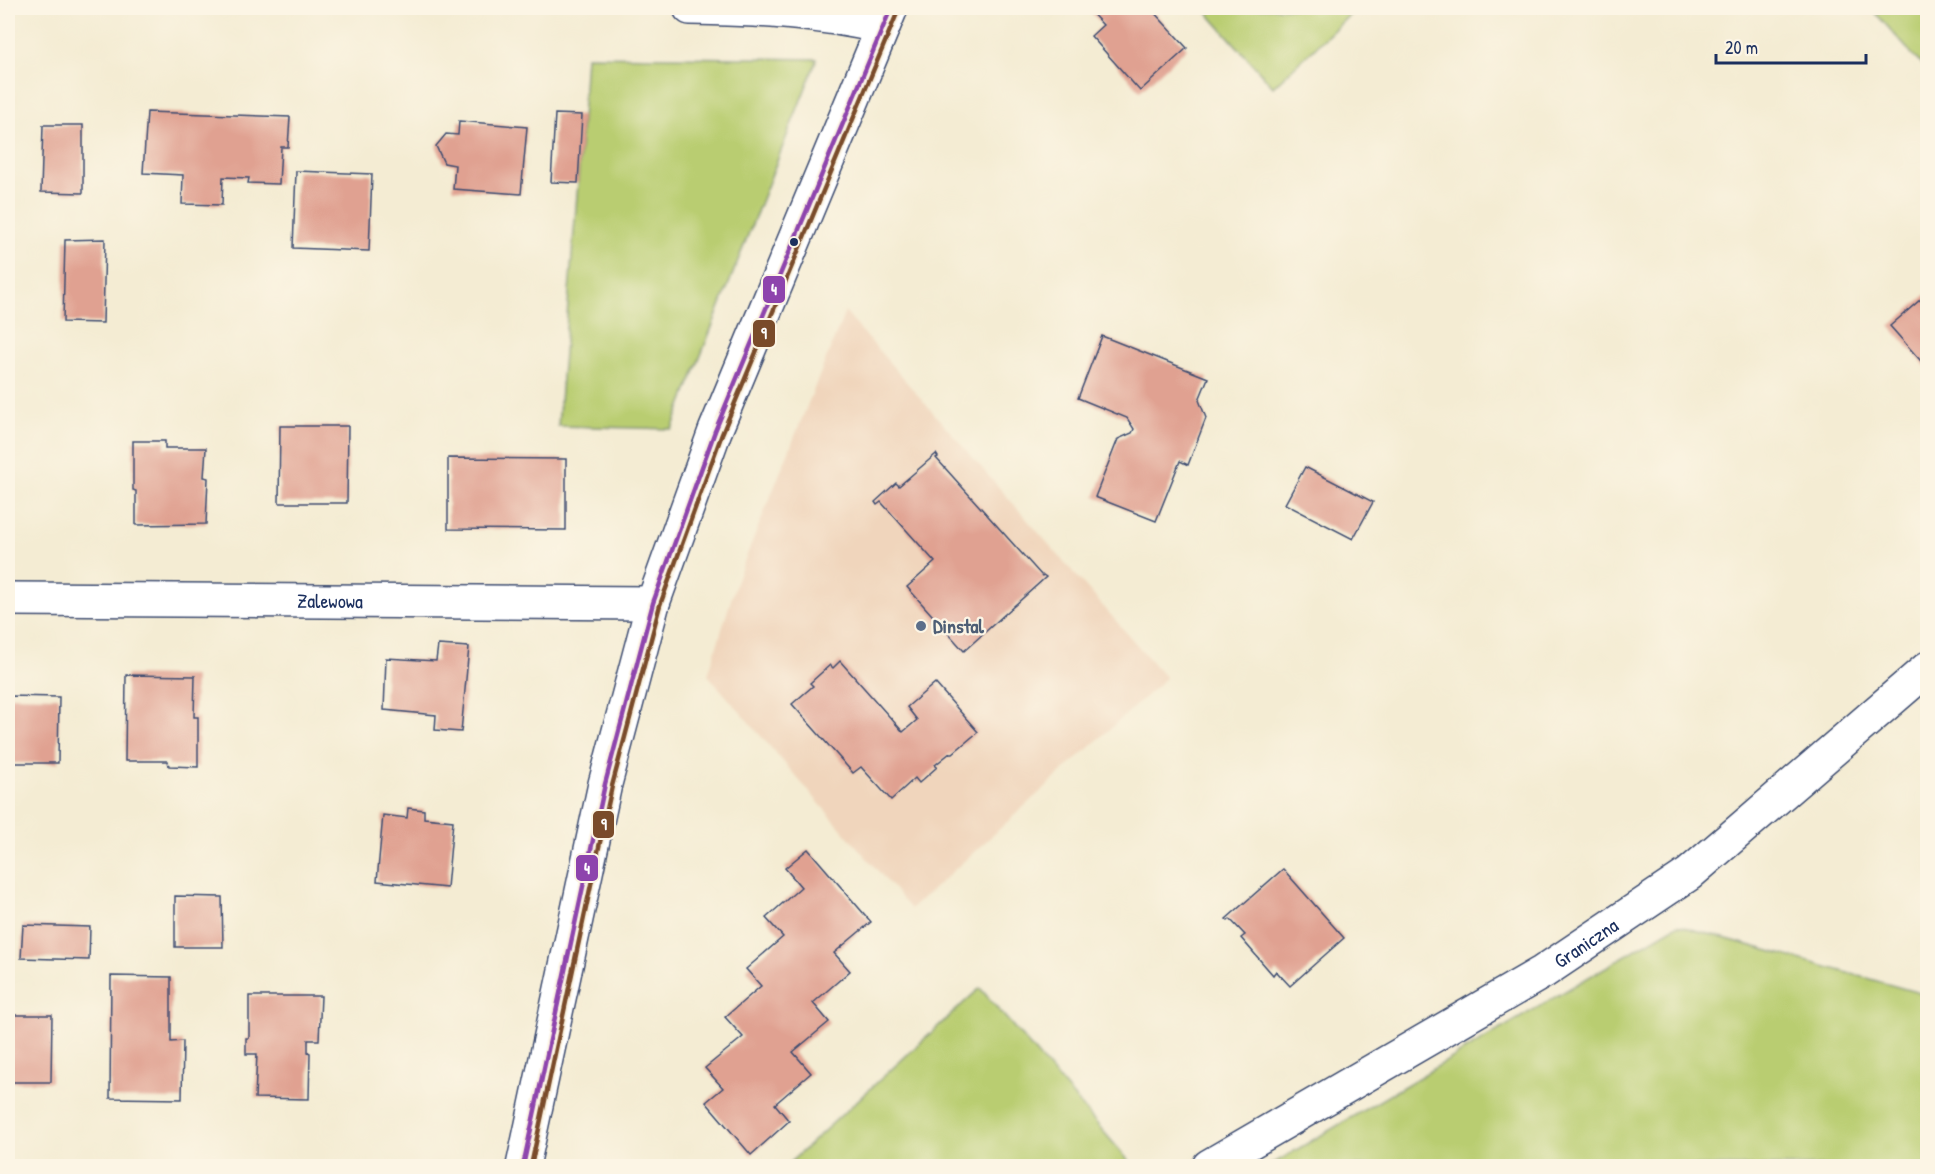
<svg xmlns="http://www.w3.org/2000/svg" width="1935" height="1174" font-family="'Patrick Hand',sans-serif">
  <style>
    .built { fill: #f0d5bc }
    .green { fill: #b9cd71; stroke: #6a7e68; stroke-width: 1.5 }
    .building { fill: #e0a191 }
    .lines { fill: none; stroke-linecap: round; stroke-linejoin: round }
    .minor-casing { stroke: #3c4b70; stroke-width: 36 }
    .minor { stroke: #fff; stroke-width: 33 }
    .bus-1-casing { stroke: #fcf5e5; stroke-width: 9 }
    .bus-2-casing { stroke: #fcf5e5; stroke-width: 9 }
    .bus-1 { stroke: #8e44ad; stroke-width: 4.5 }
    .bus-2 { stroke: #7a4b2a; stroke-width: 4.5 }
    .bus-dot { fill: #1b2f5e; stroke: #fcf5e5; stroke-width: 2 }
    .service-dot { fill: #5c6f8a; stroke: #fcf5e5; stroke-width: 2 }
    .labels { text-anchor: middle; stroke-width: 4.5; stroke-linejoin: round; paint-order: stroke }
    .street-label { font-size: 20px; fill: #1b2f5e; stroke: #fcf5e5 }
    .service-label { font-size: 20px; font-weight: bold; fill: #4e5e75; stroke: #fcf5e5; text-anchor: start }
    .line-badge { stroke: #fcf5e5; stroke-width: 2 }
    .badge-label { font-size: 16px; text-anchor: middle; font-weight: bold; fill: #fff }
  </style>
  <rect width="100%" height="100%" fill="#fcf5e5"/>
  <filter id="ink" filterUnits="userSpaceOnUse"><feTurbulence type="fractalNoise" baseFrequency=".0167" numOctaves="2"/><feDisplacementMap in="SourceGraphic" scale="12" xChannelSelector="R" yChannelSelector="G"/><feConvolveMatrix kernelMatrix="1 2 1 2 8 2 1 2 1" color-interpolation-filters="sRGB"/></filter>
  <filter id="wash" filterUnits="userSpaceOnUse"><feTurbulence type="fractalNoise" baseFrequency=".008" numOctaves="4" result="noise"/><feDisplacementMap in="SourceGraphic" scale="24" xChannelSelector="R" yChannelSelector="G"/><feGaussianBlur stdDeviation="1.35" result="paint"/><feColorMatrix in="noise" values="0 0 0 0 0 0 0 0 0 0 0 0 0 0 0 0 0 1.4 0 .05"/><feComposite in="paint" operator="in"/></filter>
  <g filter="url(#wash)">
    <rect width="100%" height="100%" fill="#f4ecd3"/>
    <polygon class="built" points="845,312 1166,678 911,909 708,675 738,577"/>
    <g class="green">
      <polygon points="1203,8 1357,8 1273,87"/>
      <polygon points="1871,8 1927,8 1927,71"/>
      <polygon points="586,56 817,59 672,429 558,426 578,183"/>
      <polygon points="1677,925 1927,995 1927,1166 1269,1166"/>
      <polygon points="980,988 1129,1161 1126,1166 786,1166"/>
    </g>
    <g id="blocks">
      <g class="building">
        <polygon points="1087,8 1150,8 1187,48 1140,91 1091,36 1103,25"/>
        <polygon points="147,112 290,117 288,147 281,147 279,184 248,183 249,178 223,177 222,205 182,204 183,175 143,173"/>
        <polygon points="555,114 582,115 578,183 551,182"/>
        <polygon points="459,121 527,127 521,194 453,189 455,165 444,163 436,146 446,134 458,135"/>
        <polygon points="43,125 83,125 83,193 41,192"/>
        <polygon points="296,171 372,174 369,251 293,248"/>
        <polygon points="105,239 103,323 63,322 65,240"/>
        <polygon points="1928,293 1928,369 1890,326"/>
        <polygon points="1102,336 1208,378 1199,400 1206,418 1188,465 1180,461 1156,521 1095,497 1118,439 1132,433 1134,429 1127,418 1078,398"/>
        <polygon points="280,426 348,426 347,503 279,503"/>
        <polygon points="133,441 165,441 165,448 206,448 204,477 208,478 206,524 136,525 136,491 133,490"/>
        <polygon points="936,454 938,457 936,458 1042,576 1043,575 1046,577 964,651 907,587 935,562 881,502 877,505 875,502 896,483 899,486"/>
        <polygon points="448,458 566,459 566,530 448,529"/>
        <polygon points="1305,467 1373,502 1353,539 1285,504"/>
        <polygon points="438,645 469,647 461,732 435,730 436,715 384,710 386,658 436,661"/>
        <polygon points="840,661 903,732 917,720 907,707 935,683 978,732 953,753 950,753 935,765 937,767 919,783 915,778 891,800 861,767 853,773 792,704 813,686 810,683 830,665 833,668"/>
        <polygon points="126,675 195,676 194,717 198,717 198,767 169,766 168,761 125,761"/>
        <polygon points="8,696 59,697 58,763 8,763"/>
        <polygon points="408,808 424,810 424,818 453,821 447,888 377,881 383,815 407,818"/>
        <polygon points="808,849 871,922 834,953 850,971 813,1003 829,1022 793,1052 811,1073 775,1104 789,1121 751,1155 706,1102 723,1088 705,1068 743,1037 725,1017 761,986 746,969 783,937 766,918 801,887 785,868"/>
        <polygon points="1283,869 1344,938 1290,986 1276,971 1273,975 1241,938 1245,935 1230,919 1228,921 1226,919"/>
        <polygon points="175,896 222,897 223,947 175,947"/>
        <polygon points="23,925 90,927 89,960 21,958"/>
        <polygon points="111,976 171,977 171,1042 183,1041 182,1099 110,1098"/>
        <polygon points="249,996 321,996 319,1040 308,1040 308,1052 310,1053 309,1099 255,1098 257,1054 246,1054 246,1038 249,1038"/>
        <polygon points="8,1015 52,1015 51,1082 8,1082"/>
      </g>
    </g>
  </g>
  <g filter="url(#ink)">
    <use href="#blocks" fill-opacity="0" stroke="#3c4b70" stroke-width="1.5"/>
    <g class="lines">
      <g class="minor-casing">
        <g id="minor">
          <path d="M690,8C755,9 819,12 883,27"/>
          <path id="s1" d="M8,599L653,603"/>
          <polyline points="523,1166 605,784 653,603 715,431 891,8"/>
          <path id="s2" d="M1209,1166L1543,972L1689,874L1928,668"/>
        </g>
      </g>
      <use href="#minor" class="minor"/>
      <g class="bus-1-casing">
        <polyline id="bus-1" points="523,1166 605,784 653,603 715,431 891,8"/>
      </g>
      <g class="bus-2-casing">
        <polyline id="bus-2" points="531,1166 612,786 660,605 722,434 898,11"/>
      </g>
      <use href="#bus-1" class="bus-1"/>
      <use href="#bus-2" class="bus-2"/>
    </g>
  </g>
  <circle class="bus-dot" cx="794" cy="242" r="5"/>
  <circle class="service-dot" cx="921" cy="626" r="6"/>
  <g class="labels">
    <g class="street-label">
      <text dy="7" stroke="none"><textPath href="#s1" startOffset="322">Zalewowa</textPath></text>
      <text dy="7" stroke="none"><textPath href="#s2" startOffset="438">Graniczna</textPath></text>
    </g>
    <g class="service-label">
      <text x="933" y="633">Dinstal</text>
    </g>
  </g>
  <g class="line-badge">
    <rect x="762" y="275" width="24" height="29" rx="6" fill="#8e44ad"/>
    <rect x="752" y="319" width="24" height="29" rx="6" fill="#7a4b2a"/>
    <rect x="592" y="810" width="23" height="29" rx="6" fill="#7a4b2a"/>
    <rect x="575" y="854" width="24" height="28" rx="6" fill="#8e44ad"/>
  </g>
  <g class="badge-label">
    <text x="774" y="295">4</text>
    <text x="764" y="339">9</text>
    <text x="604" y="830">9</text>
    <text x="587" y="874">4</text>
  </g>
  <rect width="1935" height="1174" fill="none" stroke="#fcf5e5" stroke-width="30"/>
  <path d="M1716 54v9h150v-9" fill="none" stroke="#1b2f5e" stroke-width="3"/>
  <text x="1725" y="54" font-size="18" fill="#1b2f5e" stroke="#fcf5e5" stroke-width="4.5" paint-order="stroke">20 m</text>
</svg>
